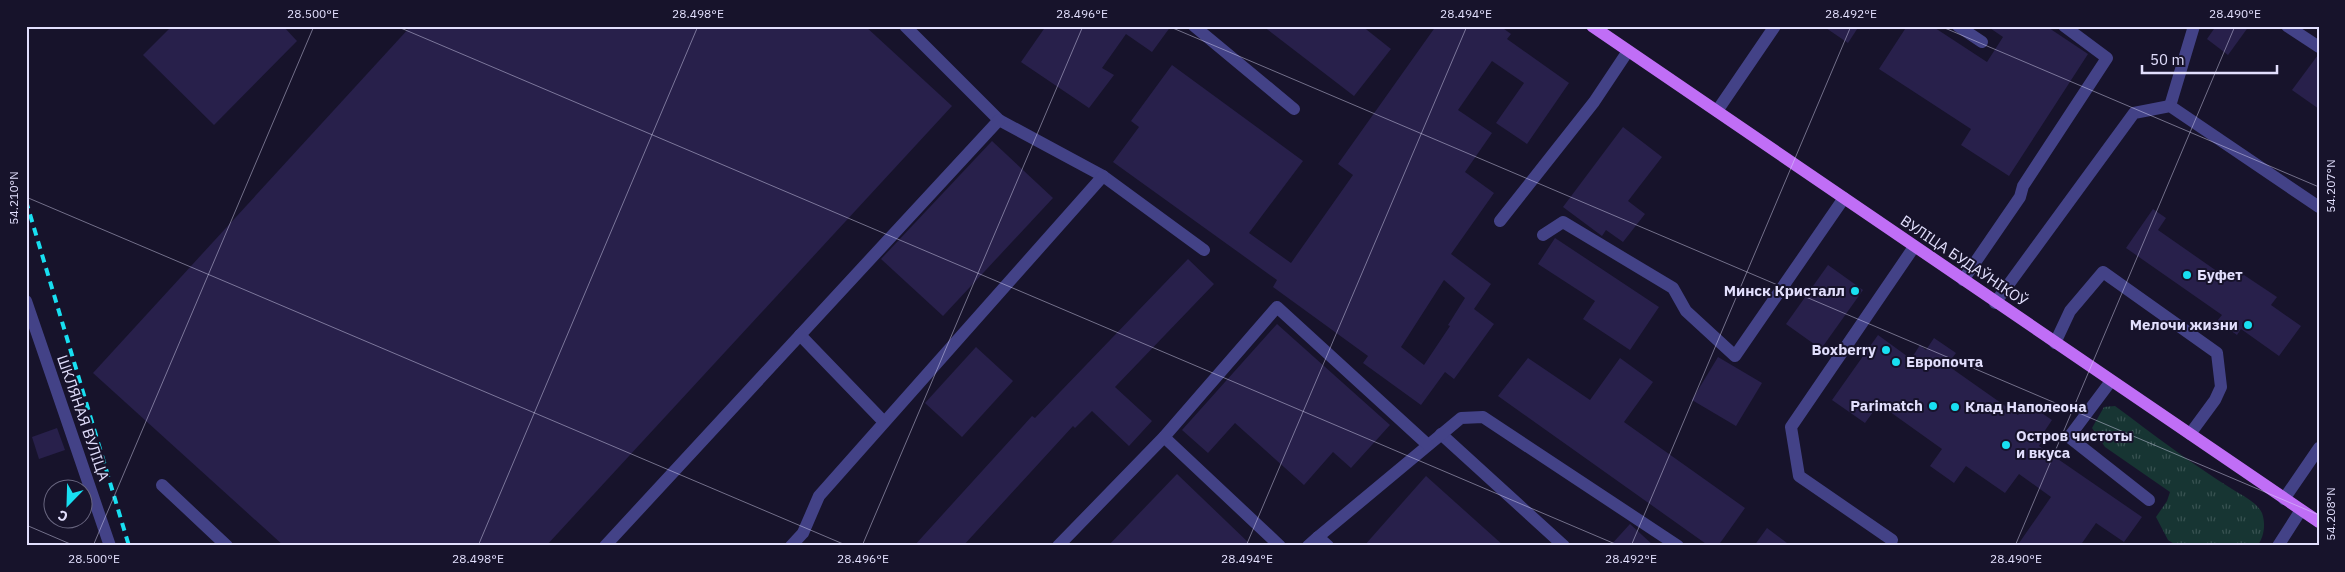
<svg xmlns="http://www.w3.org/2000/svg" width="2345" height="572" font-family="'IBM Plex Sans',sans-serif">
  <style>
    .grass { fill: url(#grass-tufts) }
    .building { fill: #28204b; fill-rule: evenodd }
    .lines { fill: none; stroke-linecap: round; stroke-linejoin: round }
    .minor { stroke: #434287; stroke-width: 12 }
    .major { stroke: #c06ef6; stroke-width: 12 }
    .rail { stroke: #18dff1; stroke-width: 4; stroke-dasharray: 8 6; stroke-linecap: butt }
    .ticks { fill: none; stroke: #e2dffd; stroke-width: 1; stroke-opacity: 0.45 }
    .poi-dot { fill: #18dff1; stroke: #17132b; stroke-width: 2 }
    .labels { text-anchor: middle; stroke-width: 4; stroke-linejoin: round; paint-order: stroke }
    .street-label { font-size: 15px; fill: #e2dffd; stroke: #17132b }
    .poi-label { font-size: 15px; font-weight: bold; fill: #e2dffd; stroke: #17132b; text-anchor: start }
    .neatline { fill: none; stroke: #e2dffd; stroke-width: 2 }
    .ticks-label { font-size: 12px; text-anchor: middle; fill: #e2dffd }
  </style>
  <defs>
    <pattern id="grass-tufts" width="24" height="20" patternUnits="userSpaceOnUse" patternTransform="scale(1.25)"><rect width="24" height="20" fill="#173533"/><path d="M3 7l-1-3M5 7V3M7 7l1-3M15 17l-1-3M17 17v-4M19 17l1-3" fill="none" stroke="#385251"/></pattern>
  </defs>
  <rect width="100%" height="100%" fill="#17132b"/>
  <path class="grass" d="M2115,406C2154,435 2192,464 2232,489C2241,495 2257,502 2262,513C2266,524 2264,538 2257,546H2177L2168,540L2156,517L2167,501L2170,492L2105,447L2092,428L2104,407Z"/>
  <g class="building">
    <polygon points="172,26 283,26 297,41 214,125 143,55"/>
    <polygon points="411,26 865,26 952,106 546,546 284,546 93,373"/>
    <polygon points="1046,26 1171,26 1152,52 1126,34 1102,68 1114,75 1089,108 1021,62"/>
    <polygon points="1263,26 1362,26 1391,49 1354,96"/>
    <path d="M1436,26H1500L1511,34L1507,39L1569,83L1527,144L1496,123L1524,83L1492,61L1458,110L1492,133L1465,172L1494,193L1451,254L1491,284L1474,309L1494,324L1454,379L1445,372L1421,405L1363,363L1368,356L1273,287L1277,280L1113,162L1139,127L1131,121L1172,65L1303,161L1249,233L1291,263L1353,175L1338,164ZM1444,280L1465,298L1448,325L1450,326L1424,365L1401,347Z"/>
    <polygon points="1823,26 1859,26 1848,43"/>
    <polygon points="1907,26 1932,26 1987,62 2003,37 1987,26 2046,26 2088,54 2009,176 1961,145 1971,129 1879,69"/>
    <polygon points="2216,26 2249,26 2228,55 2207,39"/>
    <polygon points="2318,55 2319,55 2319,109 2292,90"/>
    <polygon points="1623,127 1662,157 1628,201 1645,214 1623,242 1606,230 1602,236 1563,207"/>
    <polygon points="992,141 1053,198 943,316 881,259"/>
    <polygon points="2153,209 2166,218 2158,230 2231,281 2238,271 2277,297 2271,305 2301,326 2279,356 2241,329 2237,335 2217,321 2222,315 2126,248"/>
    <polygon points="1555,238 1659,307 1630,350 1583,319 1595,301 1538,264"/>
    <polygon points="1188,259 1214,284 1115,387 1152,421 1129,446 1092,411 1075,428 1073,426 963,546 914,546 1032,416 1035,418"/>
    <polygon points="1828,265 1863,290 1821,349 1786,324"/>
    <polygon points="1277,324 1390,425 1351,468 1333,452 1304,485 1235,423 1208,453 1182,430"/>
    <polygon points="1878,335 1911,359 1920,345 1926,350 1934,338 1956,353 1947,365 2018,415 2027,403 2052,420 2044,432 2047,434 2039,446 2142,517 2124,542 2096,523 2080,546 2017,546 2051,497 2019,474 2005,493 1966,466 1954,483 1930,466 1942,449 1879,404 1865,423 1832,400"/>
    <polygon points="976,347 1013,381 962,437 925,403"/>
    <polygon points="1718,357 1762,383 1736,426 1692,400"/>
    <polygon points="1528,358 1590,400 1620,358 1653,382 1624,422 1745,508 1718,546 1709,546 1498,396"/>
    <polygon points="57,428 65,450 39,459 32,437"/>
    <polygon points="1177,474 1252,546 1108,546"/>
    <polygon points="1426,476 1504,546 1364,546"/>
    <polygon points="1630,524 1654,546 1610,546"/>
    <polygon points="1767,528 1791,546 1754,546"/>
  </g>
  <g class="lines">
    <g class="minor">
      <polyline points="905,26 999,120 1103,176 1204,250"/>
      <polyline points="1194,26 1294,109"/>
      <polyline points="1958,26 1982,42"/>
      <polyline points="2287,26 2319,47"/>
      <polyline points="2170,106 2194,26"/>
      <polyline points="1717,111 1775,26"/>
      <polyline points="1500,221 1594,102 1628,51"/>
      <polyline points="1543,235 1563,222 1673,288 1686,311 1735,356 1844,198"/>
      <polyline points="1963,280 2020,197 2023,186 2107,58 2064,26"/>
      <polyline points="26,301 110,546"/>
      <polyline points="1995,303 2134,113 2170,106 2319,207"/>
      <polyline points="800,335 884,422"/>
      <polyline points="2055,343 2070,311 2103,272 2217,353 2221,387 2215,400 2190,434"/>
      <polyline points="2111,381 2069,437 2149,500"/>
      <polyline points="1441,434 1564,546"/>
      <polyline points="1164,437 1280,546"/>
      <polyline points="162,485 227,546"/>
      <polyline points="2284,499 2319,448"/>
      <polyline points="1318,537 1461,418 1483,417 1678,546"/>
      <polyline points="1892,540 1799,476 1791,427 1914,247"/>
      <polyline points="605,546 999,120"/>
      <polyline points="791,546 803,533 819,496 1103,176"/>
      <polyline points="1058,546 1164,437 1277,307 1428,445"/>
      <polyline points="1308,546 1318,537 1328,546"/>
      <polyline points="2278,546 2301,510"/>
    </g>
    <polyline class="major" points="1592,26 2319,522"/>
    <polyline class="rail" points="26,201 129,546"/>
  </g>
  <path class="ticks" d="M396,26L1620,546M1168,26L2319,515M1940,26L2319,187M26,197L848,546M26,525L75,546M93,546L314,26M478,546L698,26M862,546L1083,26M1246,546L1467,26M1631,546L1851,26M2015,546L2235,26"/>
  <g class="poi-dot">
    <circle cx="2187" cy="275" r="5"/>
    <circle cx="1855" cy="291" r="5"/>
    <circle cx="2248" cy="325" r="5"/>
    <circle cx="1886" cy="350" r="5"/>
    <circle cx="1896" cy="362" r="5"/>
    <circle cx="1933" cy="406" r="5"/>
    <circle cx="1955" cy="407" r="5"/>
    <circle cx="2006" cy="445" r="5"/>
  </g>
  <g class="labels">
    <g class="street-label">
      <text transform="translate(1964 261) rotate(34)" y="5">ВУЛІЦА БУДАЎНІКОЎ</text>
      <text transform="translate(83 418) rotate(71)" y="5">ШКЛЯНАЯ ВУЛІЦА</text>
    </g>
    <g class="poi-label">
      <text x="2197" y="280">Буфет</text>
      <text x="1845" y="296" text-anchor="end">Минск Кристалл</text>
      <text x="2238" y="330" text-anchor="end">Мелочи жизни</text>
      <text x="1876" y="355" text-anchor="end">Boxberry</text>
      <text x="1906" y="367">Европочта</text>
      <text x="1923" y="411" text-anchor="end">Parimatch</text>
      <text x="1965" y="412">Клад Наполеона</text>
      <text x="2016" y="441">Остров чистоты<tspan x="2016" dy="17">и вкуса</tspan></text>
    </g>
  </g>
  <rect width="2345" height="572" fill="none" stroke="#17132b" stroke-width="55"/>
  <g transform="translate(68 504) rotate(203)"><circle r="24" fill="#17132b" stroke="#68657f"/>
  <path d="M0-4L9 19L0 12L-9 19Z" fill="#18dff1"/>
  <text y="-8" font-size="14" font-weight="bold" text-anchor="middle" fill="#e2dffd">С</text>
  </g>
  <path d="M2142 65v8h135v-8" fill="none" stroke="#e2dffd" stroke-width="2.5"/>
  <text x="2150" y="65" font-size="15" fill="#e2dffd" stroke="#17132b" stroke-width="4" paint-order="stroke">50 m</text>
  <rect x="28" y="28" width="2290" height="516" class="neatline"/>
  <g class="ticks-label">
    <text x="313" y="18">28.500°E</text>
    <text x="698" y="18">28.498°E</text>
    <text x="1082" y="18">28.496°E</text>
    <text x="1466" y="18">28.494°E</text>
    <text x="1851" y="18">28.492°E</text>
    <text x="2235" y="18">28.490°E</text>
    <text transform="translate(2331 186) rotate(-90)" y="4">54.207°N</text>
    <text transform="translate(14 198) rotate(-90)" y="4">54.210°N</text>
    <text transform="translate(2331 514) rotate(-90)" y="4">54.208°N</text>
    <text x="94" y="563">28.500°E</text>
    <text x="478" y="563">28.498°E</text>
    <text x="863" y="563">28.496°E</text>
    <text x="1247" y="563">28.494°E</text>
    <text x="1631" y="563">28.492°E</text>
    <text x="2016" y="563">28.490°E</text>
  </g>
</svg>
